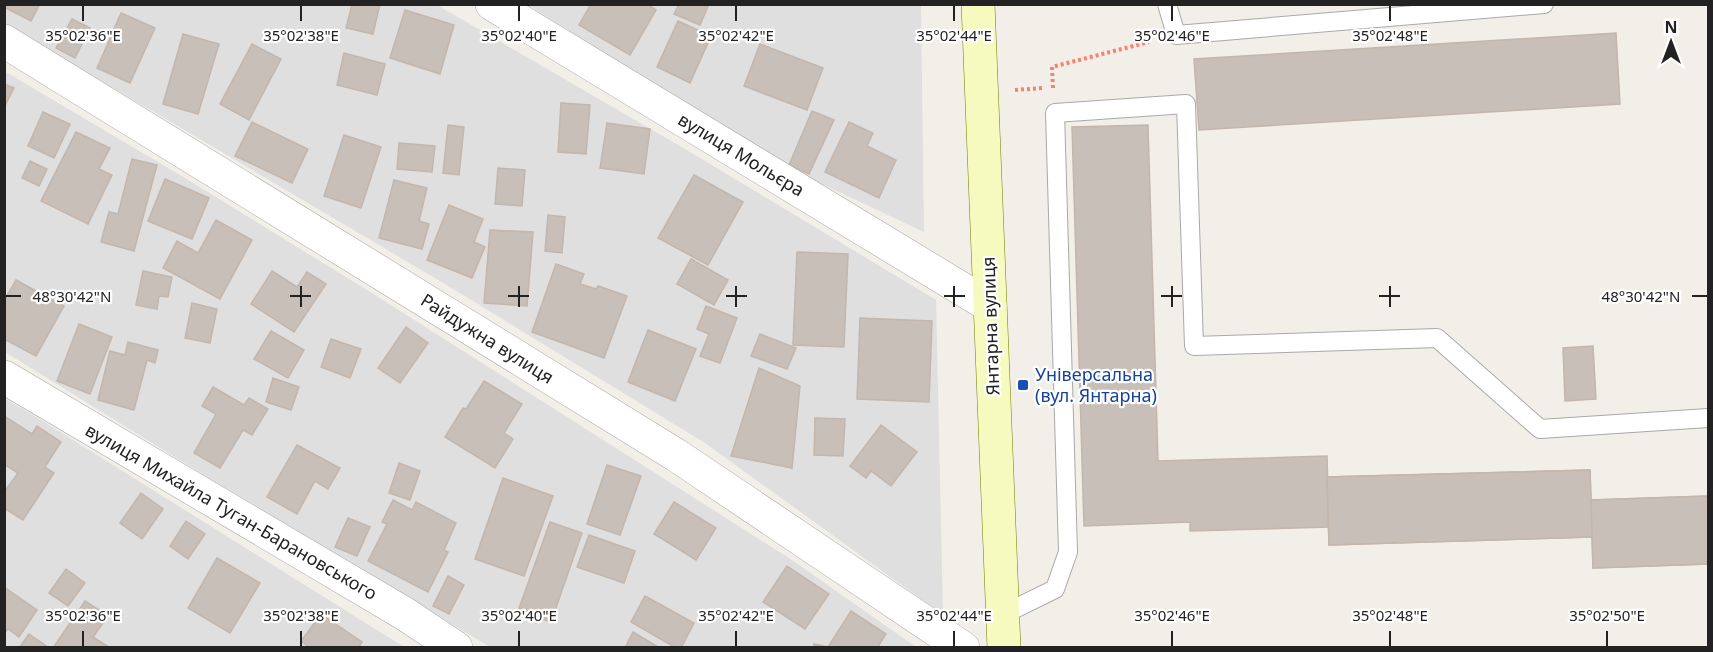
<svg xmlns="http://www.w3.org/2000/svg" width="1713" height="652" font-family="'Noto Sans',sans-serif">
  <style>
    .residential { fill: #e0dfdf }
    .building { fill: #c7bfb8; stroke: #c4b6ab; stroke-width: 1.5 }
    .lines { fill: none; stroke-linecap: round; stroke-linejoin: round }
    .service-casing { stroke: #a9a9a9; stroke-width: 20 }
    .minor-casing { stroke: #a9a9a9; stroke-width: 34 }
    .secondary-casing { stroke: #707d05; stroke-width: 34 }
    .path { stroke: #fa8072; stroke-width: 4; stroke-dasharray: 3 3; stroke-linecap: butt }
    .service { stroke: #fff; stroke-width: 18 }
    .minor { stroke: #fff; stroke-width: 33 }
    .secondary { stroke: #f7fabf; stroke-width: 33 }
    .ticks { fill: none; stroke: #222; stroke-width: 2 }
    .transit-dot { fill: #1a4fb4; stroke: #fff; stroke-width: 2 }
    .labels { text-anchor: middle; stroke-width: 4.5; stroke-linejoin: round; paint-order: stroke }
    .street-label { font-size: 18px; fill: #222; stroke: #fff }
    .transit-label { font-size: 18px; fill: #164399; stroke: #fff; text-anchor: start }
    .ticks-label { font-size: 15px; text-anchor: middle; fill: #222; stroke: #fff; stroke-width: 4.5; stroke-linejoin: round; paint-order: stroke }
  </style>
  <rect width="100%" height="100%" fill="#f2efe9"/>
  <g class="residential">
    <polygon points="5,4 437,5 692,153 936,300 943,615 705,443 450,287 5,24"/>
    <polygon points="528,5 921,5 924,232 784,166"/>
    <polygon points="4,71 185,178 367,290 792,560 916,647 490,647 212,480 5,352"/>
    <polygon points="4,398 33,415 404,647 5,647"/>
  </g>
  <g class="building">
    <polygon points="4,4 40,4 31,21 4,7"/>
    <polygon points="352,4 380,4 373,34 346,28"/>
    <polygon points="591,4 647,4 656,10 630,55 579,25"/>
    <polygon points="679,4 709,4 700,25 674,14"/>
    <polygon points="405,10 454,25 440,74 390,58"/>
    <polygon points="121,13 155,28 130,83 97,68"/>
    <polygon points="72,19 90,28 75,58 56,48"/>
    <polygon points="678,21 711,36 690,83 657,67"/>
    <polygon points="1616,33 1620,104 1199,130 1194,59"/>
    <polygon points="183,34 219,44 198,114 163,104"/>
    <polygon points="252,44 281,59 249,120 220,104"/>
    <polygon points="760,44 823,68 807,110 744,86"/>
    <polygon points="344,53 385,64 377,95 337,85"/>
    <polygon points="4,84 14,88 4,108"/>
    <polygon points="561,103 590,105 586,154 558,152"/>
    <polygon points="812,111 834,120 809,174 789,165"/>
    <polygon points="43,112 70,124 54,158 28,146"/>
    <polygon points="252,122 308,149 292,183 235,156"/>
    <polygon points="849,122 873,133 867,146 896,160 879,198 825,172"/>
    <polygon points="607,123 650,129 644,174 600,168"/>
    <polygon points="448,125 464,127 459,175 443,173"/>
    <polygon points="1148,125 1158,461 1327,456 1329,527 1190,531 1190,522 1084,526 1072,127"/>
    <polygon points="76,132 110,148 99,169 112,175 88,224 41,201"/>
    <polygon points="344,135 381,147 361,208 324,196"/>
    <polygon points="399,143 435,146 432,172 397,169"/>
    <polygon points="132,159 157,165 134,251 101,242 109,212 118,214"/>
    <polygon points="30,161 47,169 39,186 22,178"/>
    <polygon points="498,168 525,170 522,206 495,204"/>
    <polygon points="694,175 743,202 708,265 658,238"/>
    <polygon points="165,179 209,198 192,239 148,221"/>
    <polygon points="394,180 427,188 419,221 429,224 422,249 379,238"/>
    <polygon points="449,205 483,219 474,242 485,247 472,278 427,260"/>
    <polygon points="548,215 565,217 562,253 545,251"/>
    <polygon points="216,220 252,240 220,299 163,268 177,241 198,253"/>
    <polygon points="490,230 533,232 527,306 484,303"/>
    <polygon points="797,252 848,254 844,347 793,345"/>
    <polygon points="691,259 728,280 714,305 677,284"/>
    <polygon points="556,264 584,274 580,284 596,289 598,286 627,296 604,358 532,332"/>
    <polygon points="143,271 172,277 168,297 159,296 157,309 136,305"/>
    <polygon points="272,271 297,287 307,272 326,284 294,332 251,304"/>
    <polygon points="16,280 64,306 36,356 4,339 4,301"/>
    <polygon points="192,303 217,309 210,343 185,338"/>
    <polygon points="706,306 737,318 720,363 700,356 709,334 697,329"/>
    <polygon points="860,318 932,321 929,402 857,399"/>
    <polygon points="79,324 112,337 90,394 57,381"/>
    <polygon points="406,327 428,343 400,383 378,368"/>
    <polygon points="648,330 696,349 675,401 628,382"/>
    <polygon points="271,331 304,350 288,378 254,359"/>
    <polygon points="760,334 796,348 787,369 751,356"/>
    <polygon points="331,339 361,349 350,378 321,367"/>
    <polygon points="128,342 158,350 155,363 147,360 134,410 98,400 110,351 125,355"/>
    <polygon points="1593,346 1596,399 1565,401 1563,348"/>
    <polygon points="759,368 800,386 792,468 731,456"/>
    <polygon points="273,378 299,387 291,410 266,402"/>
    <polygon points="484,381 522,404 504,433 513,439 495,468 445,437 463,408 466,409"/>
    <polygon points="213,387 244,405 249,398 268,409 252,435 243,430 220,468 194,453 216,414 202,406"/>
    <polygon points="4,416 32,434 37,426 61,442 45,467 54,473 23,520 4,508 4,492 18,473 4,464"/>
    <polygon points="815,418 845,419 843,456 814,455"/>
    <polygon points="881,425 917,452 891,486 871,471 866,478 850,466"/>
    <polygon points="297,445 340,468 328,489 315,481 297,514 267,497"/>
    <polygon points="399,463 420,471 410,500 389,493"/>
    <polygon points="607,465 641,476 620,535 587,524"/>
    <polygon points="1590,470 1592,537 1329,545 1327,477"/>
    <polygon points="1590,470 1591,500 1708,496 1708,564 1593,568 1592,537 1329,545 1327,477"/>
    <polygon points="503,478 553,496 524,576 475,559"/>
    <polygon points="141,493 163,509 142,539 120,523"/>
    <polygon points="1708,496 1708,564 1593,568 1591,500"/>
    <polygon points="393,500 412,510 416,502 456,523 444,550 448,552 428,592 368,561 387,524 382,522"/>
    <polygon points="674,502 716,528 696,560 654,534"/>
    <polygon points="348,518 370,527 357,556 335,547"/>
    <polygon points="186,521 205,534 188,559 170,546"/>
    <polygon points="550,522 582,533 551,622 518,611"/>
    <polygon points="589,535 635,551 624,583 577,567"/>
    <polygon points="217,558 260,583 230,633 188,608"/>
    <polygon points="787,566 829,594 805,629 763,602"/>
    <polygon points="66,569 85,583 68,606 49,593"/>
    <polygon points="448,576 464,585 449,614 433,606"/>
    <polygon points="4,587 37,610 19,637 8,629 4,634"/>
    <polygon points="645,596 694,623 681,648 676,648 631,622"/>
    <polygon points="85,601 108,616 93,637 107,646 105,648 53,648"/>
    <polygon points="851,611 886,634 877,648 813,648 814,644 828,647"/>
    <polygon points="321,614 362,642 358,648 310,648 301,641"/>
    <polygon points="633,632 660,648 625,648"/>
    <polygon points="29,634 48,647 19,648"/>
  </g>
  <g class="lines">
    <g class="service-casing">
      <g id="service">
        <polyline points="1167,4 1176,35 1544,4"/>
        <polyline points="1002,615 1055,589 1068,552 1055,113 1186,104 1194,346 1437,338 1540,429 1708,418"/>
      </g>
    </g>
    <g class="minor-casing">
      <g id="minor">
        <polyline points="492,4 990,306"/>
        <polyline points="4,41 676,455 963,648"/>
        <polyline points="4,377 405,614 456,648"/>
      </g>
    </g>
    <g class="secondary-casing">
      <polyline id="secondary" points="978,4 1004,648"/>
    </g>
    <g class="path">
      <polyline points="1053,88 1052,67 1149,42"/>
      <polyline points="1015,90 1043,88"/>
    </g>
    <use href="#service" class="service"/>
    <use href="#minor" class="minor"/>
    <use href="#secondary" class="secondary"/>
  </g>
  <path class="ticks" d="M83,6V21M301,6V21M519,6V21M736,6V21M954,6V21M1172,6V21M1390,6V21M301,286V307M519,286V307M736,286V307M954,286V307M1172,286V307M1390,286V307M6,296H21M290,296H311M508,296H529M726,296H747M944,296H965M1161,296H1182M1379,296H1400M1692,296H1707M83,631V646M301,631V646M519,631V646M736,631V646M954,631V646M1172,631V646M1390,631V646M1607,631V646"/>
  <rect class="transit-dot" x="1017" y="379" width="12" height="12" rx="3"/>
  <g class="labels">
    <g class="street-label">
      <text transform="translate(741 155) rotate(31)" y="6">вулиця Мольєра</text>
      <text transform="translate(991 326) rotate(-92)" y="6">Янтарна вулиця</text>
      <text transform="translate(487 339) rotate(32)" y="6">Райдужна вулиця</text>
      <text transform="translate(231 512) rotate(30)" y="6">вулиця Михайла Туган-Барановського</text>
    </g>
    <g class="transit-label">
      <text x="1035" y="381">Універсальна<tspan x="1035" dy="21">(вул. Янтарна)</tspan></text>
    </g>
  </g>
  <g class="ticks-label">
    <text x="83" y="41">35°02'36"E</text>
    <text x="301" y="41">35°02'38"E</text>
    <text x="519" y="41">35°02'40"E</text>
    <text x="736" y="41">35°02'42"E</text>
    <text x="954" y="41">35°02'44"E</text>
    <text x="1172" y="41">35°02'46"E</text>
    <text x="1390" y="41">35°02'48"E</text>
    <text x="72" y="302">48°30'42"N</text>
    <text x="1641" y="302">48°30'42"N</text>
    <text x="83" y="621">35°02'36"E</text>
    <text x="301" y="621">35°02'38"E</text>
    <text x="519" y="621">35°02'40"E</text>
    <text x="736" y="621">35°02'42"E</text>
    <text x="954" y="621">35°02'44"E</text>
    <text x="1172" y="621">35°02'46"E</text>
    <text x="1390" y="621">35°02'48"E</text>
    <text x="1607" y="621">35°02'50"E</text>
  </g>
  <rect width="1713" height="652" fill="none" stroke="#222222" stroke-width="12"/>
  <g transform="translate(1671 42)" stroke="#ffffff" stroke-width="4.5" paint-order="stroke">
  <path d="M0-4.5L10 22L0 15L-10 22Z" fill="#222222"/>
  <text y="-9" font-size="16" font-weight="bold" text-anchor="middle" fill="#222222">N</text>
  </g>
</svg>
